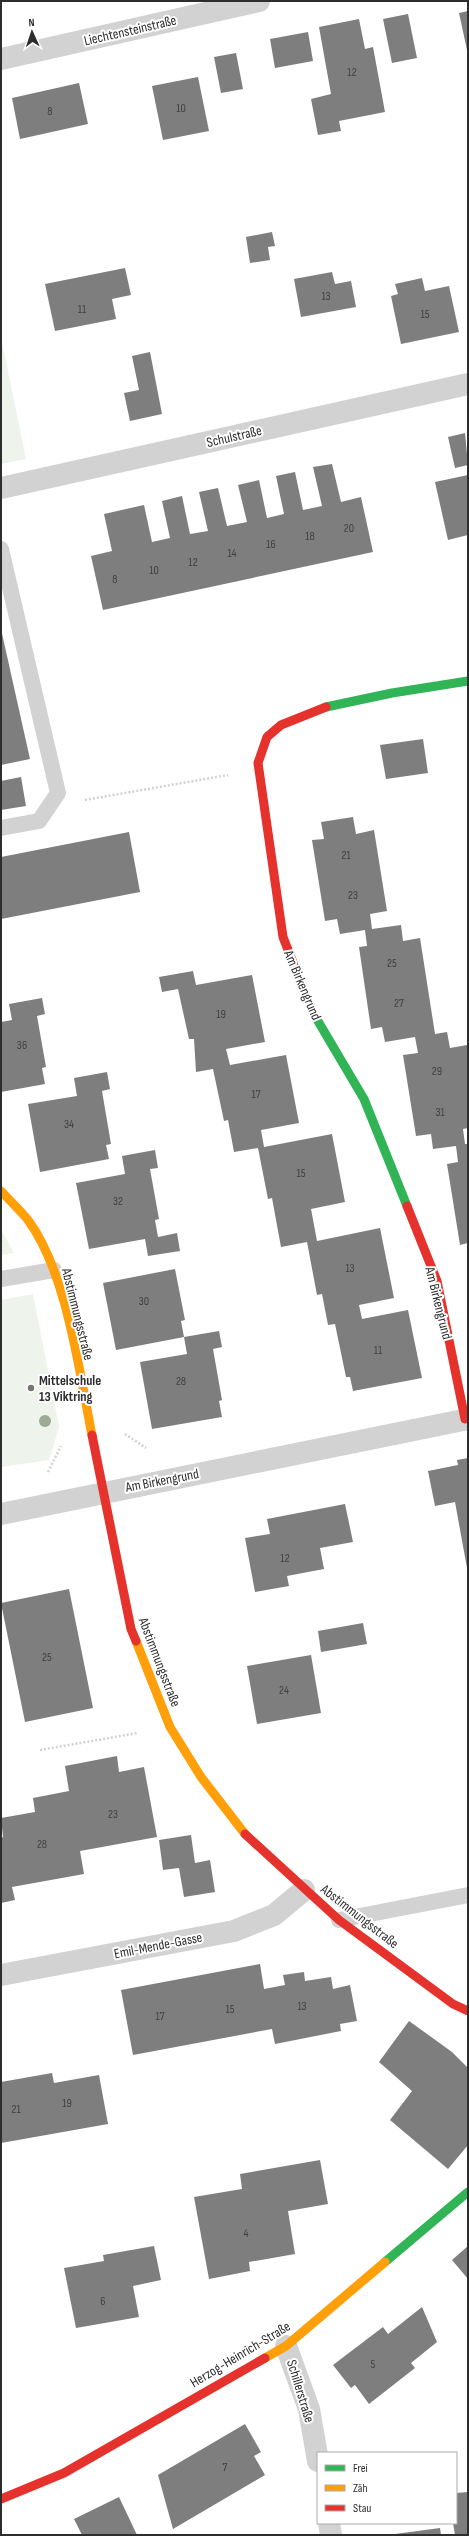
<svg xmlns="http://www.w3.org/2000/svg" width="469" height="2536" font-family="'Sofia Sans Condensed',sans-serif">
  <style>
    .green { fill: #eef3eb }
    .building { fill: #7e7e7e }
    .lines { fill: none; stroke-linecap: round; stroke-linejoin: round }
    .path { stroke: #d2d2d2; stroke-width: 2.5; stroke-dasharray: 2 2; stroke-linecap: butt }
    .lane { stroke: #d2d2d2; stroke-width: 16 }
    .street { stroke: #d2d2d2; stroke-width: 22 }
    .fast { stroke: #30b455; stroke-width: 9 }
    .slow { stroke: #ff9f0a; stroke-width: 9 }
    .jam { stroke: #e5322d; stroke-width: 9 }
    .tree { fill: #9daa94 }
    .poi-dot { fill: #767676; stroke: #fff; stroke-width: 1.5 }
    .labels { text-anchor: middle; stroke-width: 4; stroke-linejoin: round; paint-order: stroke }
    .number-label { font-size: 12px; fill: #414141 }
    .street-label { font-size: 14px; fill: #2d2d2d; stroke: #fff }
    .poi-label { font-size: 14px; font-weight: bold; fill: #2d2d2d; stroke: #fff; text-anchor: start }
  </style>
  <rect width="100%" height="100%" fill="#fff"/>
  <g class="green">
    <polygon points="1,337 26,459 1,464"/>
    <polygon points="1,1229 14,1253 1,1255"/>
    <polygon points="33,1294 59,1427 49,1460 1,1467 1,1300"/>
  </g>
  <g class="building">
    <polygon points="468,11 468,50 467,50 459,13"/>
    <polygon points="408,14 417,58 392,63 383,19"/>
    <polygon points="359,19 365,49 373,47 385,112 339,121 341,131 318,135 311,99 331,94 319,27"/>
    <polygon points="308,32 313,61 275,68 270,39"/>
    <polygon points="236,53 243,89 221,93 214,57"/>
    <polygon points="198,77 209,131 163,140 152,86"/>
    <polygon points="79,83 88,124 20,139 12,98"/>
    <polygon points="272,232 275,246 268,247 270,260 250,263 246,237"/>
    <polygon points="125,268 131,295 112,299 116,319 55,331 45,284"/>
    <polygon points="332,272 335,284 351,281 356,307 301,317 294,279"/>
    <polygon points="422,278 425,291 449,286 459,332 401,344 391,296 398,294 395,284"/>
    <polygon points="150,352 162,414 130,421 124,393 139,390 132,356"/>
    <polygon points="465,433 468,465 455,468 448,437"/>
    <polygon points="332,464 341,502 361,497 373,552 103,610 91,556 112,551 104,514 144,505 152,542 170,538 162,501 182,496 190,534 208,531 199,492 218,488 227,526 247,522 238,485 259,480 267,518 284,514 276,476 295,472 303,510 322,506 313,467"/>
    <polygon points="468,475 468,535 448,540 435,482"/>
    <polygon points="1,629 30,759 1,765"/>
    <polygon points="423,739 428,773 386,779 380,745"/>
    <polygon points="21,777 26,806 1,810 1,781"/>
    <polygon points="353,817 356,834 374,830 387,911 370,914 372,929 401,925 403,941 420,938 435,1034 447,1032 450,1048 467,1045 468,1128 463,1129 465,1144 468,1144 468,1243 460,1245 447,1164 458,1162 456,1146 433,1149 431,1134 416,1136 403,1055 418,1053 415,1037 385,1042 382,1027 371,1029 359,947 367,946 365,930 340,934 337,919 325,921 312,840 324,839 321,822"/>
    <polygon points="129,832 140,892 1,919 1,857"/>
    <polygon points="193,971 196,985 252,975 265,1042 226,1049 230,1065 286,1055 299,1123 261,1130 264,1147 332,1134 345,1202 311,1209 317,1241 380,1228 394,1298 359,1305 362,1319 408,1310 422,1378 353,1391 350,1377 346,1377 335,1324 328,1325 322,1294 317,1295 307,1242 281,1247 272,1198 268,1199 258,1148 234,1152 228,1120 224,1121 213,1069 196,1072 194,1039 189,1039 178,989 162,992 159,977"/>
    <polygon points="42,998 45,1014 37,1016 46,1067 42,1068 45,1084 1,1092 1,1022 12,1020 9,1004"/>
    <polygon points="107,1072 110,1089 102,1091 111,1144 106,1145 109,1159 40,1172 28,1104 77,1096 74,1078"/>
    <polygon points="155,1150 158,1168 150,1169 159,1219 155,1220 158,1237 177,1233 180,1251 148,1256 145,1239 89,1249 76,1183 125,1174 122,1156"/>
    <polygon points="175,1269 185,1320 181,1321 184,1337 116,1350 103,1283"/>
    <polygon points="219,1331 222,1347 213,1349 222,1400 219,1401 222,1417 152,1429 140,1362 187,1354 184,1337"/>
    <polygon points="468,1458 468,1567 467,1568 455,1502 435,1506 428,1471 458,1465 457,1460"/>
    <polygon points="345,1504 353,1542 320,1548 324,1569 287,1576 289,1586 255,1592 245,1538 270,1534 267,1519"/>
    <polygon points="69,1589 93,1708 25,1722 1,1603"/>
    <polygon points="363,1623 367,1644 321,1652 318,1631"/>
    <polygon points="311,1655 321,1713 257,1724 247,1666"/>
    <polygon points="117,1756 119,1772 144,1767 157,1837 80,1851 84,1874 12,1887 15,1900 1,1903 1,1838 3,1837 1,1818 35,1812 33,1798 69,1791 65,1766"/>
    <polygon points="191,1835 195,1863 210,1860 215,1892 184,1897 179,1868 163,1870 159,1840"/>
    <polygon points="260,1964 264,1989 285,1985 283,1975 304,1972 305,1981 331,1977 333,1989 350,1985 357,2021 340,2024 341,2031 275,2044 272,2029 133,2055 121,1990"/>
    <polygon points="409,2021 452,2052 468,2068 468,2145 448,2169 390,2120 412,2091 379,2062"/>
    <polygon points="52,2073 54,2083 99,2075 108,2124 1,2143 1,2082"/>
    <polygon points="320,2160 328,2204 288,2211 295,2254 249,2262 250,2271 209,2279 194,2197 242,2189 240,2174"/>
    <polygon points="154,2246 161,2280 133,2286 139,2317 76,2328 64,2268 104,2261 103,2255"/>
    <polygon points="468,2246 468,2279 452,2260"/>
    <polygon points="422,2307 437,2342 411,2363 415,2368 369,2404 355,2385 351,2388 333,2365 383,2327 388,2334"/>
    <polygon points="245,2424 261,2452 254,2456 265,2475 173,2529 158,2475"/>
    <polygon points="468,2492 468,2535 455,2535 453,2523 456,2523 456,2493"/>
    <polygon points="119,2497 137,2535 82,2535 74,2519"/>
    <polygon points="440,2528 441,2535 395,2535 395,2534"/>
  </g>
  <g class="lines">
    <g class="path">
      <polyline points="85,800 228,775"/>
      <polyline points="125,1434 146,1448"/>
      <polyline points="48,1472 61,1446"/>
      <polyline points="40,1750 138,1733"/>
    </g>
    <g class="lane">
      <polyline points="1,549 58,793 39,821 1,828"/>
      <polyline points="1,1279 54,1270"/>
      <polyline points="339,1920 468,1895"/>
    </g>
    <g class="street">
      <polyline points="1,59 259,1"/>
      <polyline points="1,488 468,384"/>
      <polyline points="1,1514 468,1419"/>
      <polyline points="1,1975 234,1931 274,1915 304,1890"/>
      <polyline points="286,2346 309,2409 318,2461"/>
      <polyline points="329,2523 331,2535"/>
    </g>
    <g class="fast">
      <polyline points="326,707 392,693 468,681"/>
      <polyline points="304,991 312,1011 364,1099 407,1206"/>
      <polyline points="385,2262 468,2192"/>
    </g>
    <g class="slow">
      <path d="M1,1191C10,1201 20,1210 28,1220C67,1273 79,1371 92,1435"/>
      <polyline points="136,1641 170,1727 201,1777 245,1834"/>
      <polyline points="265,2358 286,2346 385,2262"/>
    </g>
    <g class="jam">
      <polyline points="304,991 283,937 258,763 267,737 281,725 326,707"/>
      <polyline points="407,1206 437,1281 465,1419"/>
      <polyline points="92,1435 131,1629 136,1641"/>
      <polyline points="245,1834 339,1920 453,2004 468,2011"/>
      <polyline points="1,2499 64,2473 265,2358"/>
    </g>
  </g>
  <circle class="tree" cx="45" cy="1421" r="6"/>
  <circle class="poi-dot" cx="31" cy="1388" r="4"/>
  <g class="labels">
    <g class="number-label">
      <text x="352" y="76">12</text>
      <text x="181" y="112">10</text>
      <text x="50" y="115">8</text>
      <text x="326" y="300">13</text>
      <text x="82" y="313">11</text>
      <text x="425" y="318">15</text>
      <text x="349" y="532">20</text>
      <text x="310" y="540">18</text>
      <text x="271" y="548">16</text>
      <text x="232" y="557">14</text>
      <text x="193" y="566">12</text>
      <text x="154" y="574">10</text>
      <text x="115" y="583">8</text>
      <text x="346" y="859">21</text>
      <text x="353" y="899">23</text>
      <text x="392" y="967">25</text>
      <text x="399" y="1007">27</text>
      <text x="221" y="1018">19</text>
      <text x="22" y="1049">36</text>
      <text x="437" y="1075">29</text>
      <text x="256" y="1098">17</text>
      <text x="440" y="1116">31</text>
      <text x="69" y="1128">34</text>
      <text x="301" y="1177">15</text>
      <text x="118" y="1205">32</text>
      <text x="350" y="1272">13</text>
      <text x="144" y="1305">30</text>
      <text x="378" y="1354">11</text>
      <text x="181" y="1385">28</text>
      <text x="285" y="1562">12</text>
      <text x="47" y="1661">25</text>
      <text x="284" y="1694">24</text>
      <text x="113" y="1818">23</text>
      <text x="42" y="1848">28</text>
      <text x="302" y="2010">13</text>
      <text x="230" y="2013">15</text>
      <text x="160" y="2020">17</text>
      <text x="67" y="2107">19</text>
      <text x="16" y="2113">21</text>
      <text x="246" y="2237">4</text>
      <text x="103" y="2305">6</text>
      <text x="373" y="2368">5</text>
      <text x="225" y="2471">7</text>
    </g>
    <g class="street-label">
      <text transform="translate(130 30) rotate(-13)" y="5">Liechtensteinstraße</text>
      <text transform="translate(234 436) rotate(-13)" y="5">Schulstraße</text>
      <text transform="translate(303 985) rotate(67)" y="5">Am Birkengrund</text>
      <text transform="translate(439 1303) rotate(76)" y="5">Am Birkengrund</text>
      <text transform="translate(78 1314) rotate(76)" y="5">Abstimmungsstraße</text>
      <text transform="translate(162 1480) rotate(-11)" y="5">Am Birkengrund</text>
      <text transform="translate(160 1662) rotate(69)" y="5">Abstimmungsstraße</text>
      <text transform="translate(360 1916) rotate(38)" y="5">Abstimmungsstraße</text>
      <text transform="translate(158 1945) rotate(-11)" y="5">Emil-Mende-Gasse</text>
      <text transform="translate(240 2354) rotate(-31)" y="5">Herzog-Heinrich-Straße</text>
      <text transform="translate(301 2391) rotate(73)" y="5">Schillerstraße</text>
    </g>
    <g class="poi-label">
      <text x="39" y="1385">Mittelschule<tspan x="39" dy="16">13 Viktring</tspan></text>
    </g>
  </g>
  <rect width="469" height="2536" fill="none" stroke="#2d2d2d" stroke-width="4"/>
  <rect x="317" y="2452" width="140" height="72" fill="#ffffff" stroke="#ababab"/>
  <rect x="325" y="2465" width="20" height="6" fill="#30b455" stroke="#ababab"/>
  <text x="353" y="2472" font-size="12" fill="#2d2d2d">Frei</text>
  <rect x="325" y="2485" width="20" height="6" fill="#ff9f0a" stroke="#ababab"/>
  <text x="353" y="2492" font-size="12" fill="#2d2d2d">Zäh</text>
  <rect x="325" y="2505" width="20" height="6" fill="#e5322d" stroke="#ababab"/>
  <text x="353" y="2512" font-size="12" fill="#2d2d2d">Stau</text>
  <g transform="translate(32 32) rotate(357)" stroke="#ffffff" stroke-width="3" paint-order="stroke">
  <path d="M0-3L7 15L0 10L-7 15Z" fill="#2d2d2d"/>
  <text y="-6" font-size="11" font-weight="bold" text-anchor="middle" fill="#2d2d2d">N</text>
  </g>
</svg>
